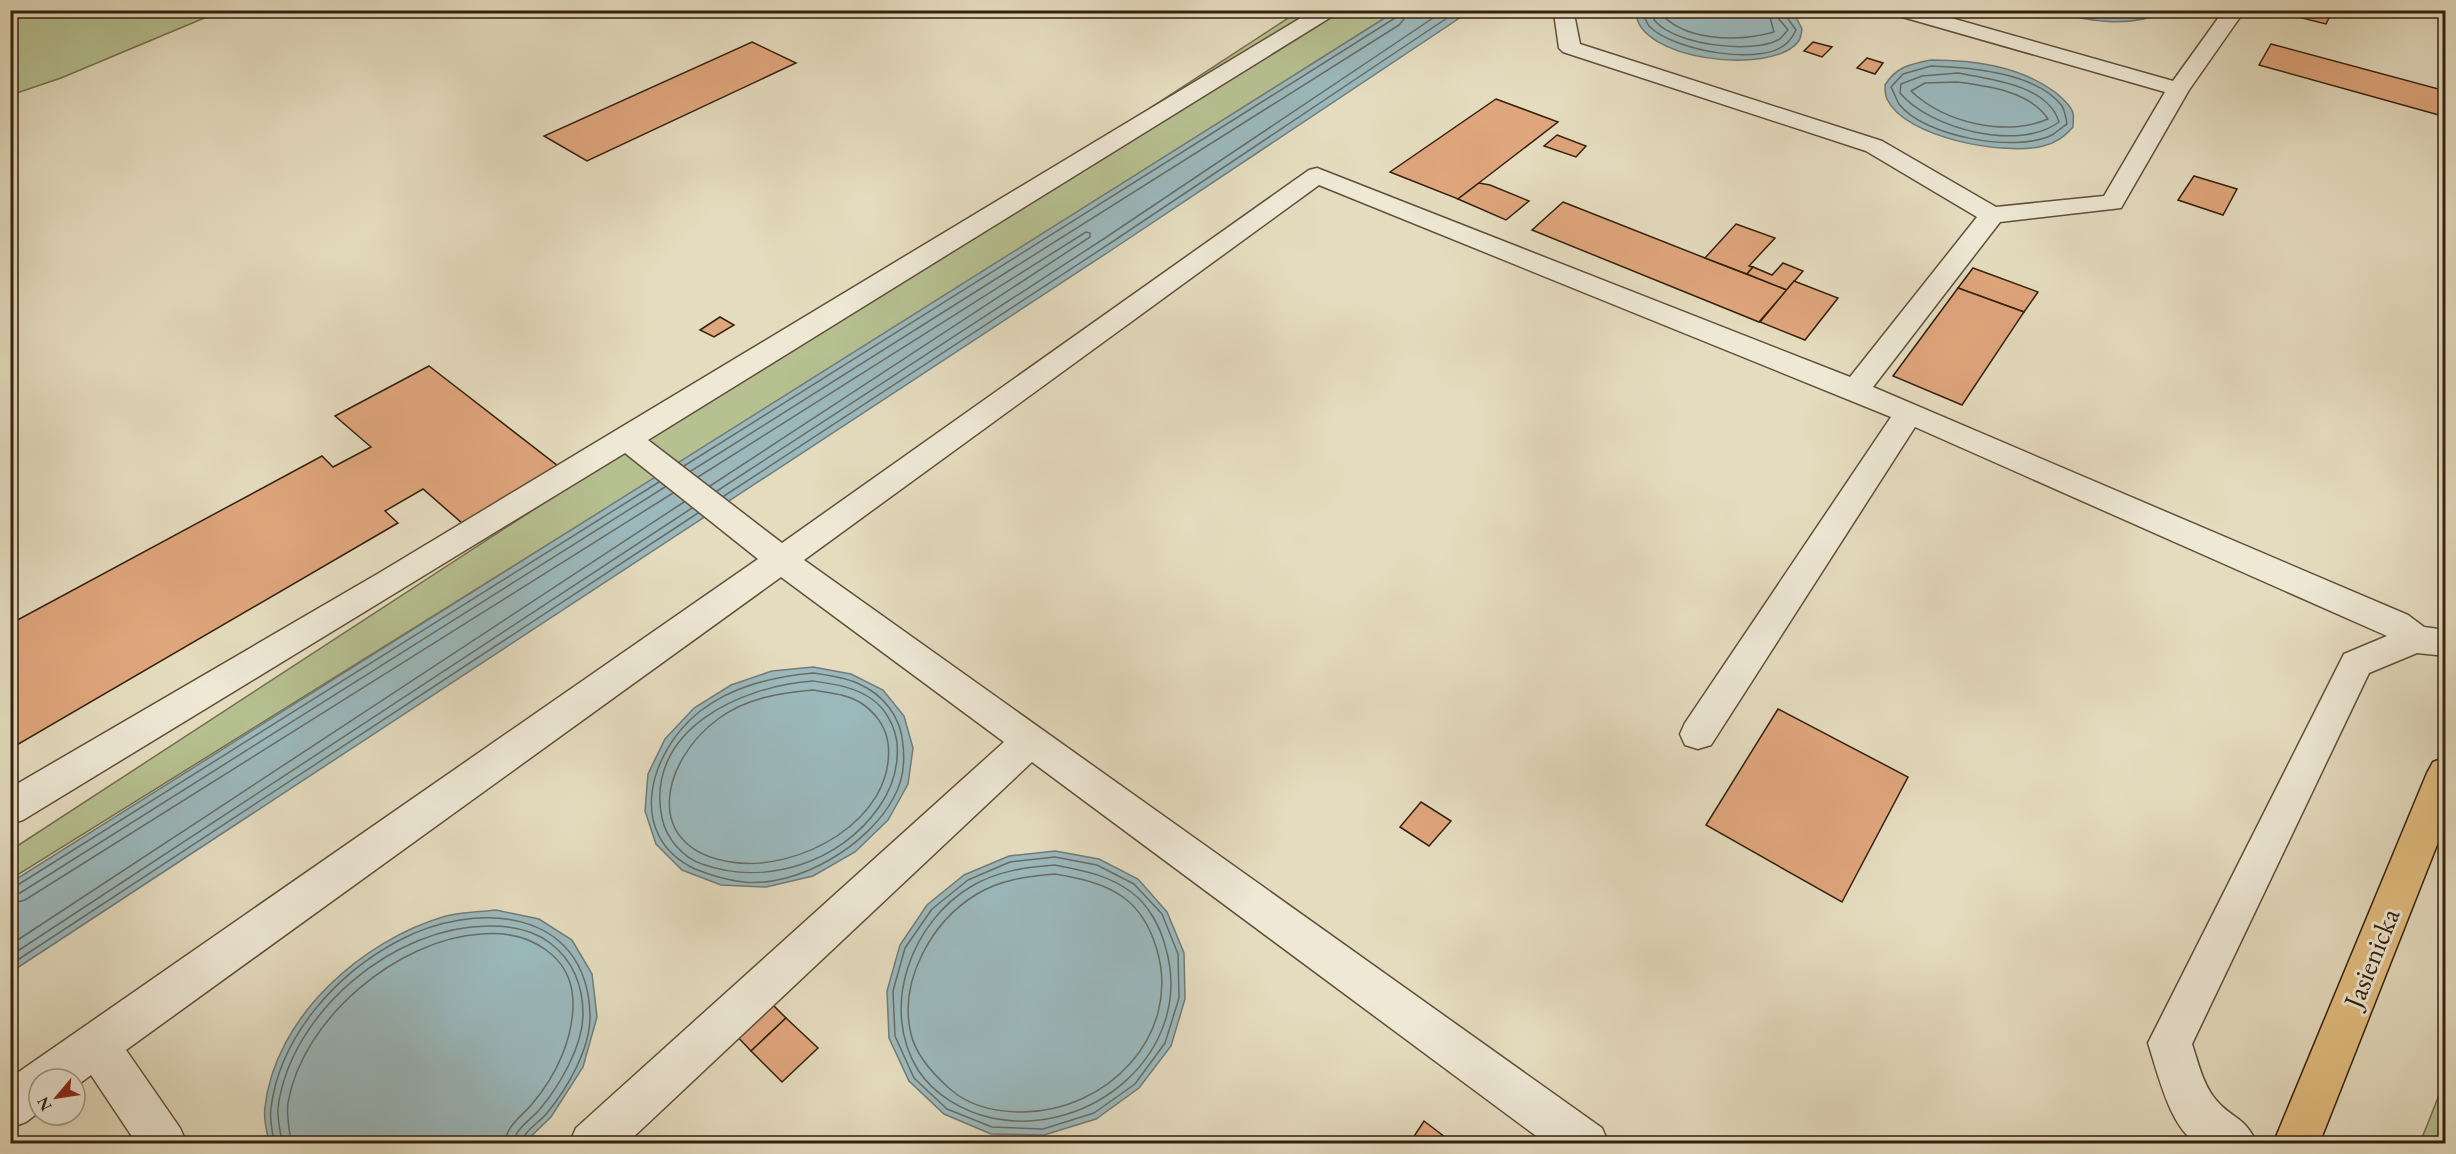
<svg xmlns="http://www.w3.org/2000/svg" width="2456" height="1154" font-family="'EB Garamond',serif">
  <style>
    .green { fill: #b6c091; stroke: #74704f; stroke-width: 1.5 }
    .water { fill: #9bb9bd; stroke: #717c77; stroke-width: 1.5 }
    .lines { fill: none; stroke-linecap: round; stroke-linejoin: round }
    .shore { stroke: #676d65; stroke-width: 1.5 }
    .building { fill: #e0a67d; stroke: #33210d; stroke-width: 1.5 }
    .minor-casing { stroke: #60503a; stroke-width: 3 }
    .major-casing { stroke: #33210d; stroke-width: 3 }
    .minor { fill: #eee8d5; fill-rule: evenodd }
    .major { fill: #e2be80; fill-rule: evenodd }
    .labels { text-anchor: middle; stroke-width: 6; stroke-linejoin: round; paint-order: stroke }
    .near-street-label { font-size: 28px; fill: #33210d; stroke: #eee8d5 }
  </style>
  <rect width="100%" height="100%" fill="#e5dcbf"/>
  <filter id="stains"><feTurbulence type="fractalNoise" baseFrequency=".00333" numOctaves="4"/><feColorMatrix values="0 0 0 0 .2 0 0 0 0 .09 0 0 0 0 .02 0 0 0 .5 -.17"/></filter>
  <radialGradient id="worn" r=".72"><stop offset=".6" stop-color="#630" stop-opacity="0"/><stop offset="1" stop-color="#630" stop-opacity=".3"/></radialGradient>
  <g class="green">
    <polygon points="10,11 11,10 221,11 61,78 11,95"/>
    <polygon points="1299,11 1396,11 679,463 11,879 11,850"/>
    <polygon points="2445,1080 2445,1143 2420,1143"/>
  </g>
  <g class="water">
    <polygon points="1396,11 1470,11 1113,249 11,972 10,883"/>
    <path d="M1636,11H1788L1796,17L1802,29C1801,34 1801,39 1798,42C1771,76 1635,60 1636,11Z"/>
    <path d="M2050,11L2166,10V11C2131,29 2087,21 2050,11Z"/>
    <path d="M1931,60C1974,60 2019,66 2055,92C2061,97 2071,105 2073,113C2074,116 2073,123 2073,127C2064,137 2056,143 2043,146C2005,156 1905,138 1887,99C1885,95 1885,89 1885,85C1896,67 1910,64 1931,60Z"/>
    <polygon points="813,667 851,674 883,690 904,716 913,748 908,784 888,820 855,852 813,876 766,887 721,885 682,870 656,844 645,811 648,774 665,739 694,708 731,685 772,671"/>
    <polygon points="1055,851 1099,859 1138,879 1167,912 1184,953 1185,999 1171,1046 1139,1088 1096,1119 1044,1135 991,1134 944,1114 909,1081 889,1038 887,991 900,945 927,905 964,875 1009,856"/>
    <path d="M496,910L539,919L572,940L592,974L597,1017L583,1067L551,1117L524,1143H269C267,1132 263,1118 265,1107C275,1017 362,940 446,916C462,912 480,912 496,910Z"/>
  </g>
  <g class="lines">
    <g class="shore">
      <path d="M1642,10C1644,15 1646,23 1650,27C1673,50 1764,68 1788,42C1791,39 1794,34 1796,30L1786,16L1785,10"/>
      <path d="M1649,10C1651,14 1653,19 1656,22C1677,45 1751,54 1778,40C1782,38 1785,33 1788,30L1779,19L1777,10"/>
      <path d="M1658,10C1682,42 1738,42 1774,32L1768,10"/>
      <polyline points="2074,10 2114,14 2153,10"/>
      <path d="M1931,66C1969,67 2038,73 2062,106C2065,111 2066,118 2067,124C2062,127 2057,132 2052,135C2016,153 1924,137 1899,104C1896,99 1894,92 1891,87L1903,74Z"/>
      <path d="M1958,73C1990,79 2048,85 2059,122C2019,152 1930,129 1900,93L1901,84L1922,76Z"/>
      <path d="M1957,82C1987,86 2030,91 2048,119C2005,137 1945,123 1911,91L1925,83Z"/>
      <polyline points="684,466 1395,18 1398,10"/>
      <polyline points="691,471 1399,25 1404,19 1406,10"/>
      <polyline points="698,477 1086,232 1090,233 1090,237 710,486"/>
      <polyline points="717,491 1105,238 1445,10"/>
      <polyline points="724,496 1109,244 1459,10"/>
      <path d="M813,673C828,675 843,677 857,683C883,694 901,716 903,745C905,763 903,781 894,797C869,845 798,888 743,882C727,880 710,875 695,869C625,836 649,752 699,712C732,686 772,677 813,673Z"/>
      <path d="M813,681C834,684 856,687 873,700C886,709 895,727 897,743C899,767 893,787 879,807C841,862 766,887 702,864C683,858 666,838 662,818C644,730 741,686 813,681Z"/>
      <path d="M813,690C829,693 847,694 861,703C875,712 886,727 888,743C897,820 797,873 731,862C641,848 661,761 718,719C746,698 780,693 813,690Z"/>
      <polygon points="1055,857 1097,865 1134,884 1162,914 1178,954 1179,998 1165,1043 1135,1084 1094,1113 1043,1129 992,1127 947,1109 914,1078 895,1036 893,991 905,948 932,909 968,880 1010,862"/>
      <path d="M1055,865C1081,870 1109,875 1131,892C1149,905 1161,928 1166,949C1195,1051 1091,1139 992,1118C964,1112 934,1095 918,1070C879,1007 912,921 972,886C997,871 1027,867 1055,865Z"/>
      <path d="M1055,874C1079,878 1103,883 1123,897C1141,910 1151,929 1157,950C1182,1036 1106,1112 1022,1112C996,1112 969,1106 950,1089C933,1074 916,1056 911,1034C898,981 932,921 977,894C1000,880 1028,876 1055,874Z"/>
      <polyline points="10,887 16,886 659,482"/>
      <polyline points="10,895 20,893 665,487"/>
      <polyline points="10,904 25,900 673,493"/>
      <polyline points="10,945 684,502"/>
      <polyline points="10,956 692,508"/>
      <polyline points="10,965 698,513"/>
      <path d="M274,1144C273,1132 269,1120 271,1108C280,1036 336,974 398,941C475,900 587,907 590,1015C591,1048 567,1089 547,1113C538,1124 524,1130 521,1144"/>
      <path d="M282,1144C281,1132 277,1120 278,1108C290,1012 395,925 490,926C511,926 533,930 550,943C573,960 583,986 583,1014C583,1046 560,1085 540,1109C530,1121 516,1127 513,1144"/>
      <path d="M291,1144C290,1130 286,1117 288,1103C302,1019 398,939 481,934C504,932 527,936 546,950C563,962 572,980 573,1000C574,1038 556,1076 532,1104C521,1117 507,1125 504,1144"/>
    </g>
  </g>
  <g class="building">
    <polygon points="2288,10 2333,10 2326,24 2286,14"/>
    <polygon points="752,42 796,63 587,161 544,136"/>
    <polygon points="1813,42 1832,47 1822,57 1804,51"/>
    <polygon points="2271,44 2446,91 2446,117 2259,65"/>
    <polygon points="1867,58 1883,63 1875,74 1857,68"/>
    <polygon points="1496,99 1558,122 1458,199 1390,172"/>
    <polygon points="1557,135 1586,146 1576,157 1544,146"/>
    <polygon points="2194,176 2237,189 2223,215 2178,200"/>
    <polygon points="1479,183 1490,185 1529,201 1506,220 1458,199"/>
    <polygon points="1563,202 1705,258 1787,290 1759,322 1532,230"/>
    <polygon points="1736,224 1775,238 1749,266 1753,267 1747,274 1705,258"/>
    <polygon points="1783,263 1803,271 1787,290 1747,274 1753,267 1772,275"/>
    <polygon points="1973,268 2038,292 2024,312 1958,288"/>
    <polygon points="1794,281 1838,298 1805,340 1760,322"/>
    <polygon points="1958,288 2024,312 1962,405 1893,376"/>
    <polygon points="720,317 734,325 714,337 700,330"/>
    <polygon points="429,366 558,466 462,523 423,489 385,511 398,523 10,749 10,624 322,456 333,467 371,447 335,416"/>
    <polygon points="1778,709 1908,777 1842,902 1706,825"/>
    <polygon points="1421,802 1451,821 1429,846 1400,827"/>
    <polygon points="768,1000 786,1018 751,1051 733,1032"/>
    <polygon points="786,1018 818,1048 782,1082 751,1051"/>
    <polygon points="1424,1121 1454,1144 1409,1144"/>
  </g>
  <g class="lines">
    <g class="minor-casing">
      <path id="minor" d="M1314,10H1339L1336,14L648,440L782,543L1309,170L1317,168L1850,377L1977,217L1866,151L1563,52L1559,48L1554,13L1556,10H1577L1574,14L1580,44L1882,141L1996,207L2104,196L2165,92L1892,14L1889,10H1923L2173,81L2224,10H2245L2189,90L2121,208L2000,222L1873,387L2408,615L2424,627L2446,630V656L2417,653L2369,673L2192,1044C2198,1062 2203,1085 2216,1100C2232,1119 2245,1116 2257,1144C2244,1144 2206,1147 2196,1142C2170,1128 2157,1070 2148,1043L2344,654L2387,636L1915,427L1711,745L1698,749L1685,745L1680,734L1685,723L1891,417L1319,185L804,560L1602,1128L1609,1144H1547L1032,762L626,1144H569L576,1128L1004,742L781,577L126,1050L180,1128L187,1144H137L91,1075L75,1087V1079H39V1112L26,1122L10,1128V1078L758,559L625,453L23,820L10,824V788L379,573Z"/>
    </g>
    <g class="major-casing">
      <polygon id="major" points="2446,757 2446,822 2319,1144 2273,1144 2427,773 2433,762"/>
    </g>
    <use href="#minor" class="minor"/>
    <use href="#major" class="major"/>
  </g>
  <g class="labels">
    <g class="near-street-label">
      <text transform="translate(2371 958) rotate(-68)" y="10">Jasienicka</text>
    </g>
  </g>
  <rect width="2456" height="1154" fill="none" stroke="#e5dcbf" stroke-width="36"/>
  <rect x="12" y="12" width="2432" height="1130" fill="none" stroke="#33210d" stroke-width="3"/>
  <rect x="18" y="18" width="2420" height="1118" fill="none" stroke="#33210d" stroke-width="1.5"/>
  <g transform="translate(57 1097) rotate(241)"><circle r="28" fill="#eee8d5" stroke="#a39885" stroke-width="1.5"/>
  <path d="M0-4.5L10 22L0 15L-10 22Z" fill="#8f2418"/>
  <text y="-9" font-size="16" font-weight="bold" text-anchor="middle" fill="#33210d">N</text>
  </g>
  <rect width="100%" height="100%" filter="url(#stains)"/>
  <rect width="100%" height="100%" fill="url(#worn)"/>
</svg>
